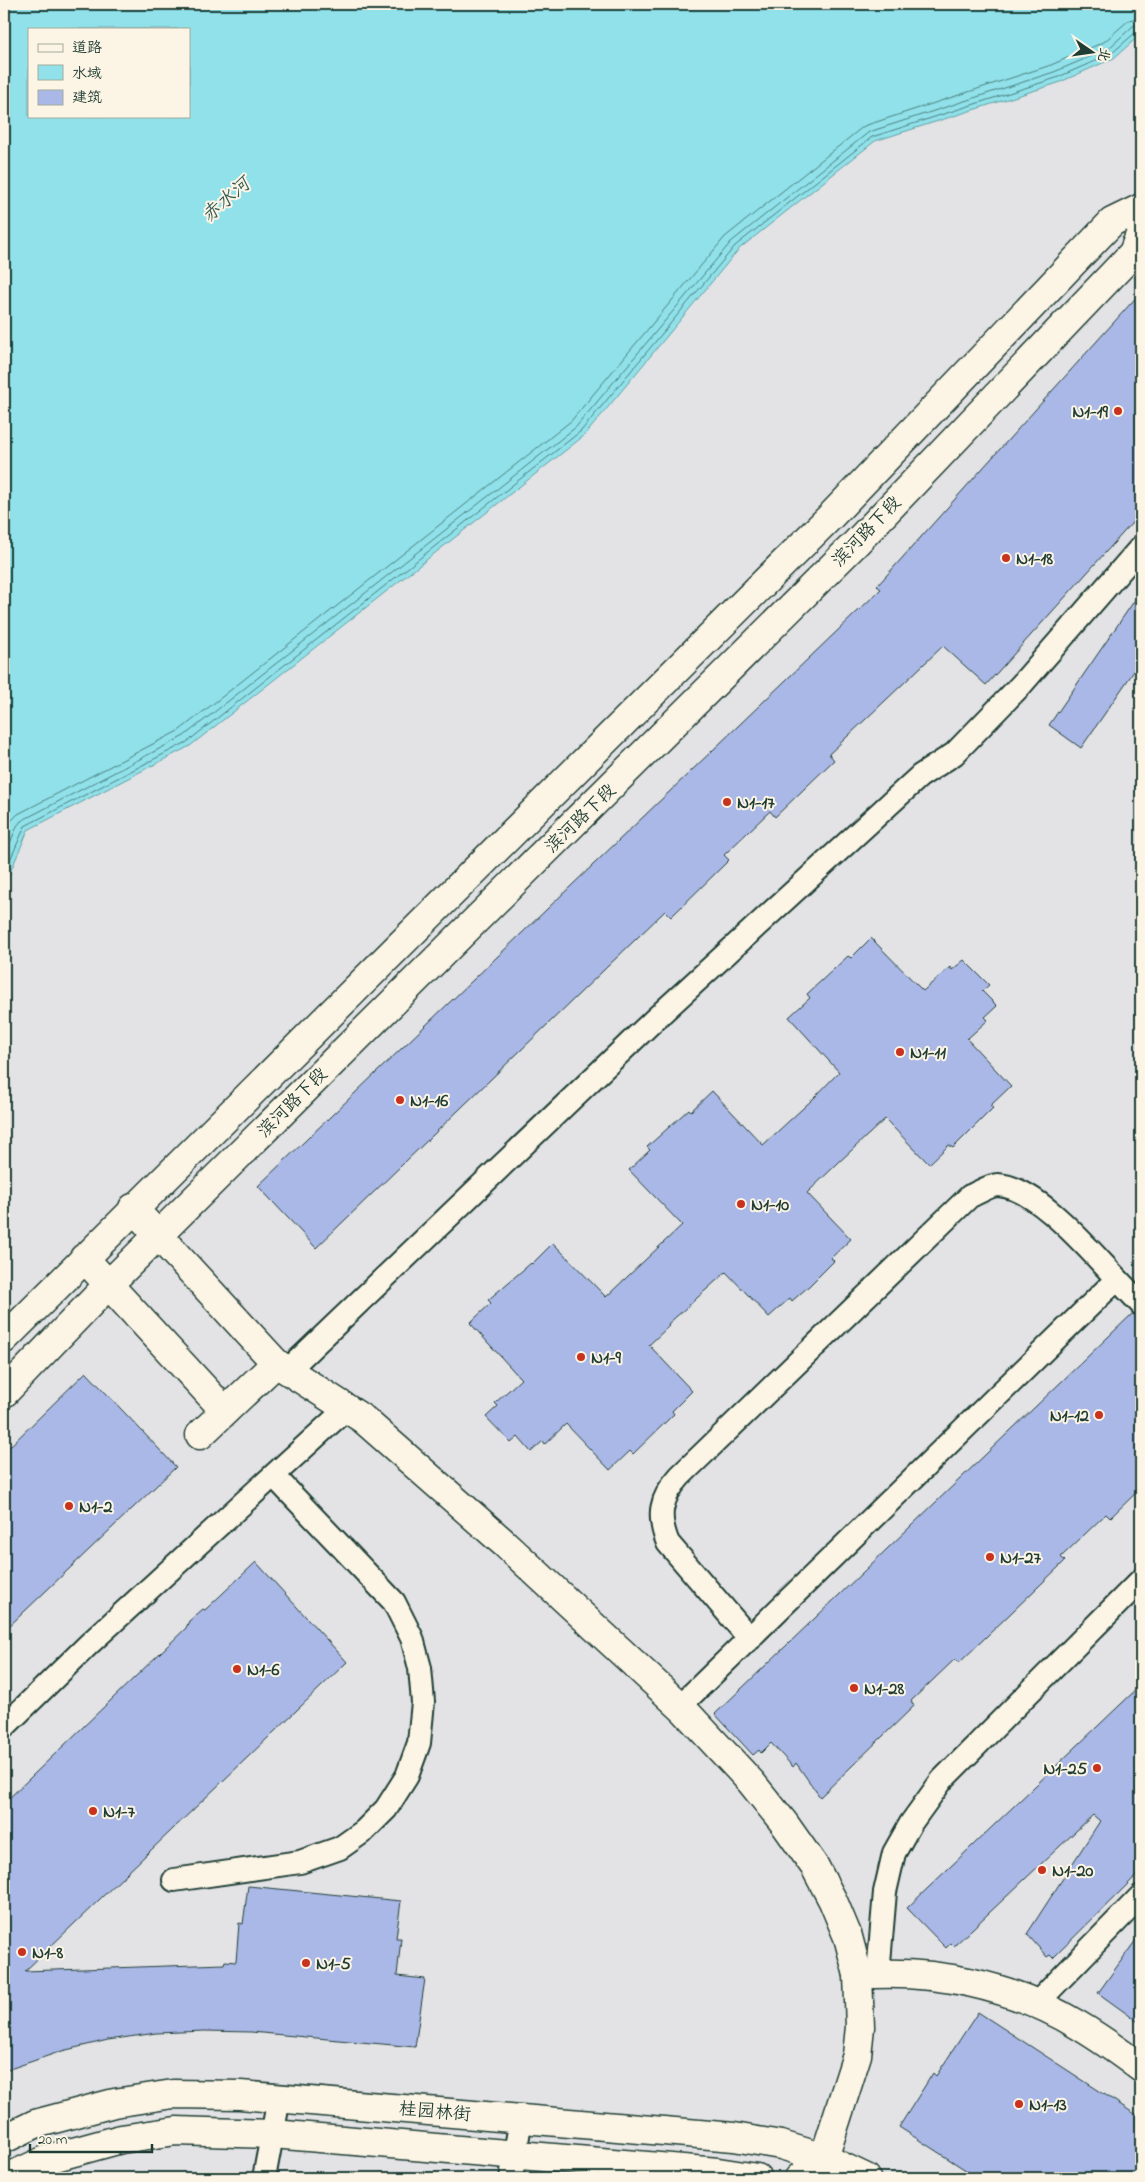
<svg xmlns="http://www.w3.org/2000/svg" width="1145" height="2182" font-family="'Indie Flower','LXGW WenKai TC',sans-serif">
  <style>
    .water { fill: #90e1ea; stroke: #639fa1; fill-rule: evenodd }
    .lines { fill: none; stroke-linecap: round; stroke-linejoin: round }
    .shore { stroke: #4c7f7d; stroke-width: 1 }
    .building { fill: #aab8e8; stroke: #1f3d34 }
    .service-casing { stroke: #1f3d34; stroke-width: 26 }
    .minor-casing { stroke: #1f3d34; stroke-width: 31 }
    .tertiary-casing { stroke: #1f3d34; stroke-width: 31 }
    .service { stroke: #fcf5e5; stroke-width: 22 }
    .minor { stroke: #fcf5e5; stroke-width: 28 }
    .tertiary { stroke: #fcf5e5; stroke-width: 28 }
    .poi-dot { fill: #c8321e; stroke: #fcf5e5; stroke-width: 2 }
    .labels { text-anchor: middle; stroke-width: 4; stroke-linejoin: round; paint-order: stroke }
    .poi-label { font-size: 18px; font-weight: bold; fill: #1f3d34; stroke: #fcf5e5; text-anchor: start }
    .street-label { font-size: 18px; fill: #1f3d34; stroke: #fcf5e5 }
    .water-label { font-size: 19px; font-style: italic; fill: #365e58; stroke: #fcf5e5 }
  </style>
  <rect width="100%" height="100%" fill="#e3e3e6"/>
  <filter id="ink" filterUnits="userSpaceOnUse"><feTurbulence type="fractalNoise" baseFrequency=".02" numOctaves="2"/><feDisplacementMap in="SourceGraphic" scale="10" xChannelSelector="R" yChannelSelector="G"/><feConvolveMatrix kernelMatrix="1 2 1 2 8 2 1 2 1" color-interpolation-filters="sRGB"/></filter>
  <g filter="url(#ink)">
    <path class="water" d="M4,4H1141V34L1114,58L1058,83L875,141L739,249L585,435L190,746L28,830L4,887ZM29,29H189V116H29Z"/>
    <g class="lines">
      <g class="shore">
        <polyline points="4,838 11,821 18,814 180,730 571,421 725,237 864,126 1051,65 1104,42 1129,20 1141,17"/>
        <polyline points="4,858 17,826 21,821 184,736 576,427 731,242 869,132 1054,72 1108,49 1133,26 1141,24"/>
        <polyline points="4,874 25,826 187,742 581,431 735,246 872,137 1056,78 1111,54 1136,32 1141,31"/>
      </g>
    </g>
    <g class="building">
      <polygon points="1141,292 1141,513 986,685 943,646 829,754 834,760 775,817 770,811 724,855 729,860 671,917 665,911 316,1248 258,1186 881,589 877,586"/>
      <polygon points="1141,591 1141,661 1081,748 1049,725"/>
      <polygon points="871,938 923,991 950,967 952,970 964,960 989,985 982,991 997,1006 985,1017 988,1020 967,1039 1011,1086 990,1106 993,1108 953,1148 949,1145 929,1164 885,1119 838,1163 807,1193 851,1239 831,1258 834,1261 809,1286 792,1301 790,1298 769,1317 726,1272 668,1324 669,1326 649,1345 692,1391 672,1411 674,1414 633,1454 630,1451 610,1470 566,1424 545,1444 543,1441 531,1452 518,1437 511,1443 486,1417 498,1406 495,1403 521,1379 470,1323 491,1303 488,1300 531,1263 532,1264 553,1243 606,1297 682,1225 629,1170 650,1150 647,1147 689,1109 691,1111 712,1091 763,1145 814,1098 839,1072 789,1017 810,998 807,994 848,956 851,958"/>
      <polygon points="1132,1314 1141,1317 1141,1488 1110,1518 1106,1514 1061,1557 1065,1561 959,1663 955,1659 911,1701 914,1706 820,1797 796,1763 793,1767 771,1743 761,1753 759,1750 753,1755 715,1714"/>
      <polygon points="86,1372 176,1467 4,1631 4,1452"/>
      <polygon points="256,1562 347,1662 25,1971 224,1964 225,1961 236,1962 239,1923 243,1924 248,1886 401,1901 396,1938 401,1938 397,1976 425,1979 415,2047 251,2032 204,2031 156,2033 108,2040 62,2051 4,2071 4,1803 186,1628 189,1621 203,1609 205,1610"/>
      <polygon points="1141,1685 1141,1871 1053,1958 1050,1955 1047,1957 1027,1934 1100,1821 1093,1815 954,1946 951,1943 946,1948 907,1908"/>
      <polygon points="1141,1933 1141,2024 1098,1993"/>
      <polygon points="978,2012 1141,2118 1141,2178 978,2178 899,2127 933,2073 936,2076"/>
    </g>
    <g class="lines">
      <g class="service-casing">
        <g id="service">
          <polyline points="288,1370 654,1020 920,776 954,754 1021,685 1141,547"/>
          <path d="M750,1639L668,1543C657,1516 660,1498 680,1476L970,1196C978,1193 990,1185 998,1185C1037,1187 1090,1251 1117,1279"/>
          <polyline points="680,1706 1117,1279 1141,1304"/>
          <polyline points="4,1727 89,1644 347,1408"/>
          <polyline points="174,1880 300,1862 340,1848 364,1831 386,1809 407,1776 419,1743 423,1702 420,1668 412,1638 394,1602 274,1476"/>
          <polyline points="878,1974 885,1892 894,1853 911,1823 942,1780 1141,1580"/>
          <polyline points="1036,2004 1141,1896"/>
          <polyline points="264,2178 279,2098"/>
          <polyline points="511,2178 521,2118"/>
        </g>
      </g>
      <g class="minor-casing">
        <g id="minor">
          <polyline points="133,1208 276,1363 363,1419 504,1543 684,1710 751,1782 784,1823 815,1867 833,1901 848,1937 858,1975 860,2027 857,2055 824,2158 799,2178"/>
          <polyline points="84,1258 225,1411"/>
          <polyline points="200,1435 276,1363"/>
          <path d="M858,1975C934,1969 1012,1985 1078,2025C1100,2038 1121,2053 1141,2068"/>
        </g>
      </g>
      <g class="tertiary-casing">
        <g id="tertiary">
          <polyline points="4,1339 830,517 1112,222 1141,208"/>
          <polyline points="4,1393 108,1285 856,543 1133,253 1141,232"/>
          <polyline points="4,2139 35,2124 114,2103 173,2094 240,2095 734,2137 781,2145 824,2158 866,2178"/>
          <polyline points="7,2178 48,2159 121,2139 176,2131 273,2134 718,2172 757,2178"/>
        </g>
      </g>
      <use href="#service" class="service"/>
      <use href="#minor" class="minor"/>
      <use href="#tertiary" class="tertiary"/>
    </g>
  </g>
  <g class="poi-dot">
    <circle cx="1118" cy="411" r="5"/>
    <circle cx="1006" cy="558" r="5"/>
    <circle cx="727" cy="802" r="5"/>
    <circle cx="900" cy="1052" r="5"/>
    <circle cx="400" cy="1100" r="5"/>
    <circle cx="741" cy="1204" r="5"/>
    <circle cx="581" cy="1357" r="5"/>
    <circle cx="1099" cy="1415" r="5"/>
    <circle cx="69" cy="1506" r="5"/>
    <circle cx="990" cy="1557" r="5"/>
    <circle cx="237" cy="1669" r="5"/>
    <circle cx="854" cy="1688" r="5"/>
    <circle cx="1097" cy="1768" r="5"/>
    <circle cx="93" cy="1811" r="5"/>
    <circle cx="1042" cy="1870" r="5"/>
    <circle cx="22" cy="1952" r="5"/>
    <circle cx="306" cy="1963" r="5"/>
    <circle cx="1019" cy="2104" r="5"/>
  </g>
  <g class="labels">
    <g class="poi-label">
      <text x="1108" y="417" text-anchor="end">N1-19</text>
      <text x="1016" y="564">N1-18</text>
      <text x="737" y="808">N1-17</text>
      <text x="910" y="1058">N1-11</text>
      <text x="410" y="1106">N1-16</text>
      <text x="751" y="1210">N1-10</text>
      <text x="591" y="1363">N1-9</text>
      <text x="1089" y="1421" text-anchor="end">N1-12</text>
      <text x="79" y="1512">N1-2</text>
      <text x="1000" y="1563">N1-27</text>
      <text x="247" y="1675">N1-6</text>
      <text x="864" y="1694">N1-28</text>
      <text x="1087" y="1774" text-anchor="end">N1-25</text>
      <text x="103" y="1817">N1-7</text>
      <text x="1052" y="1876">N1-20</text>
      <text x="32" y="1958">N1-8</text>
      <text x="316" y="1969">N1-5</text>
      <text x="1029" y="2110">N1-13</text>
    </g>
    <g class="street-label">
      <text transform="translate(866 531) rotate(-46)" y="6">滨河路下段</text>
      <text transform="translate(580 818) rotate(-44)" y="6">滨河路下段</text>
      <text transform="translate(292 1102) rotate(-45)" y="6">滨河路下段</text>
      <text transform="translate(435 2111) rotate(5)" y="6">桂园林街</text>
    </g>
    <g class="water-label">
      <text transform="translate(225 199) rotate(-41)" y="7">赤水河</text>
    </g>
  </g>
  <rect width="1145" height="2182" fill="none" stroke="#fcf5e5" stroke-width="20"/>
  <rect x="10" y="10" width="1125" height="2162" fill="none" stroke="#1f3d34" stroke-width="2" filter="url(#ink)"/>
  <rect x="28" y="28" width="162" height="90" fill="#fcf5e5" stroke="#a4ab9e"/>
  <rect x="38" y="44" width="25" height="8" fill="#fcf5e5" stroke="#a4ab9e"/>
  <text x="72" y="52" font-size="15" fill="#1f3d34">道路</text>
  <rect x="38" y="65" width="25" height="15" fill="#90e1ea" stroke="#a4ab9e"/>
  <text x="72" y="78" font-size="15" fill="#1f3d34">水域</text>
  <rect x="38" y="90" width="25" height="15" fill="#aab8e8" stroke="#a4ab9e"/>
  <text x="72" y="102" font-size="15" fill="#1f3d34">建筑</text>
  <g transform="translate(1092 52) rotate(103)" stroke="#fcf5e5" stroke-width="4" paint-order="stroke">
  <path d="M0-4L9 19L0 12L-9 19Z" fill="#1f3d34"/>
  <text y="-8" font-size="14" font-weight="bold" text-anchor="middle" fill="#1f3d34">北</text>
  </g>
  <path d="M30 2144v8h122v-8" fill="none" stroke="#1f3d34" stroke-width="2.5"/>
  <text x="38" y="2144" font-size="15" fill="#1f3d34" stroke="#fcf5e5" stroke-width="4" paint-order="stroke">20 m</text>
</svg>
